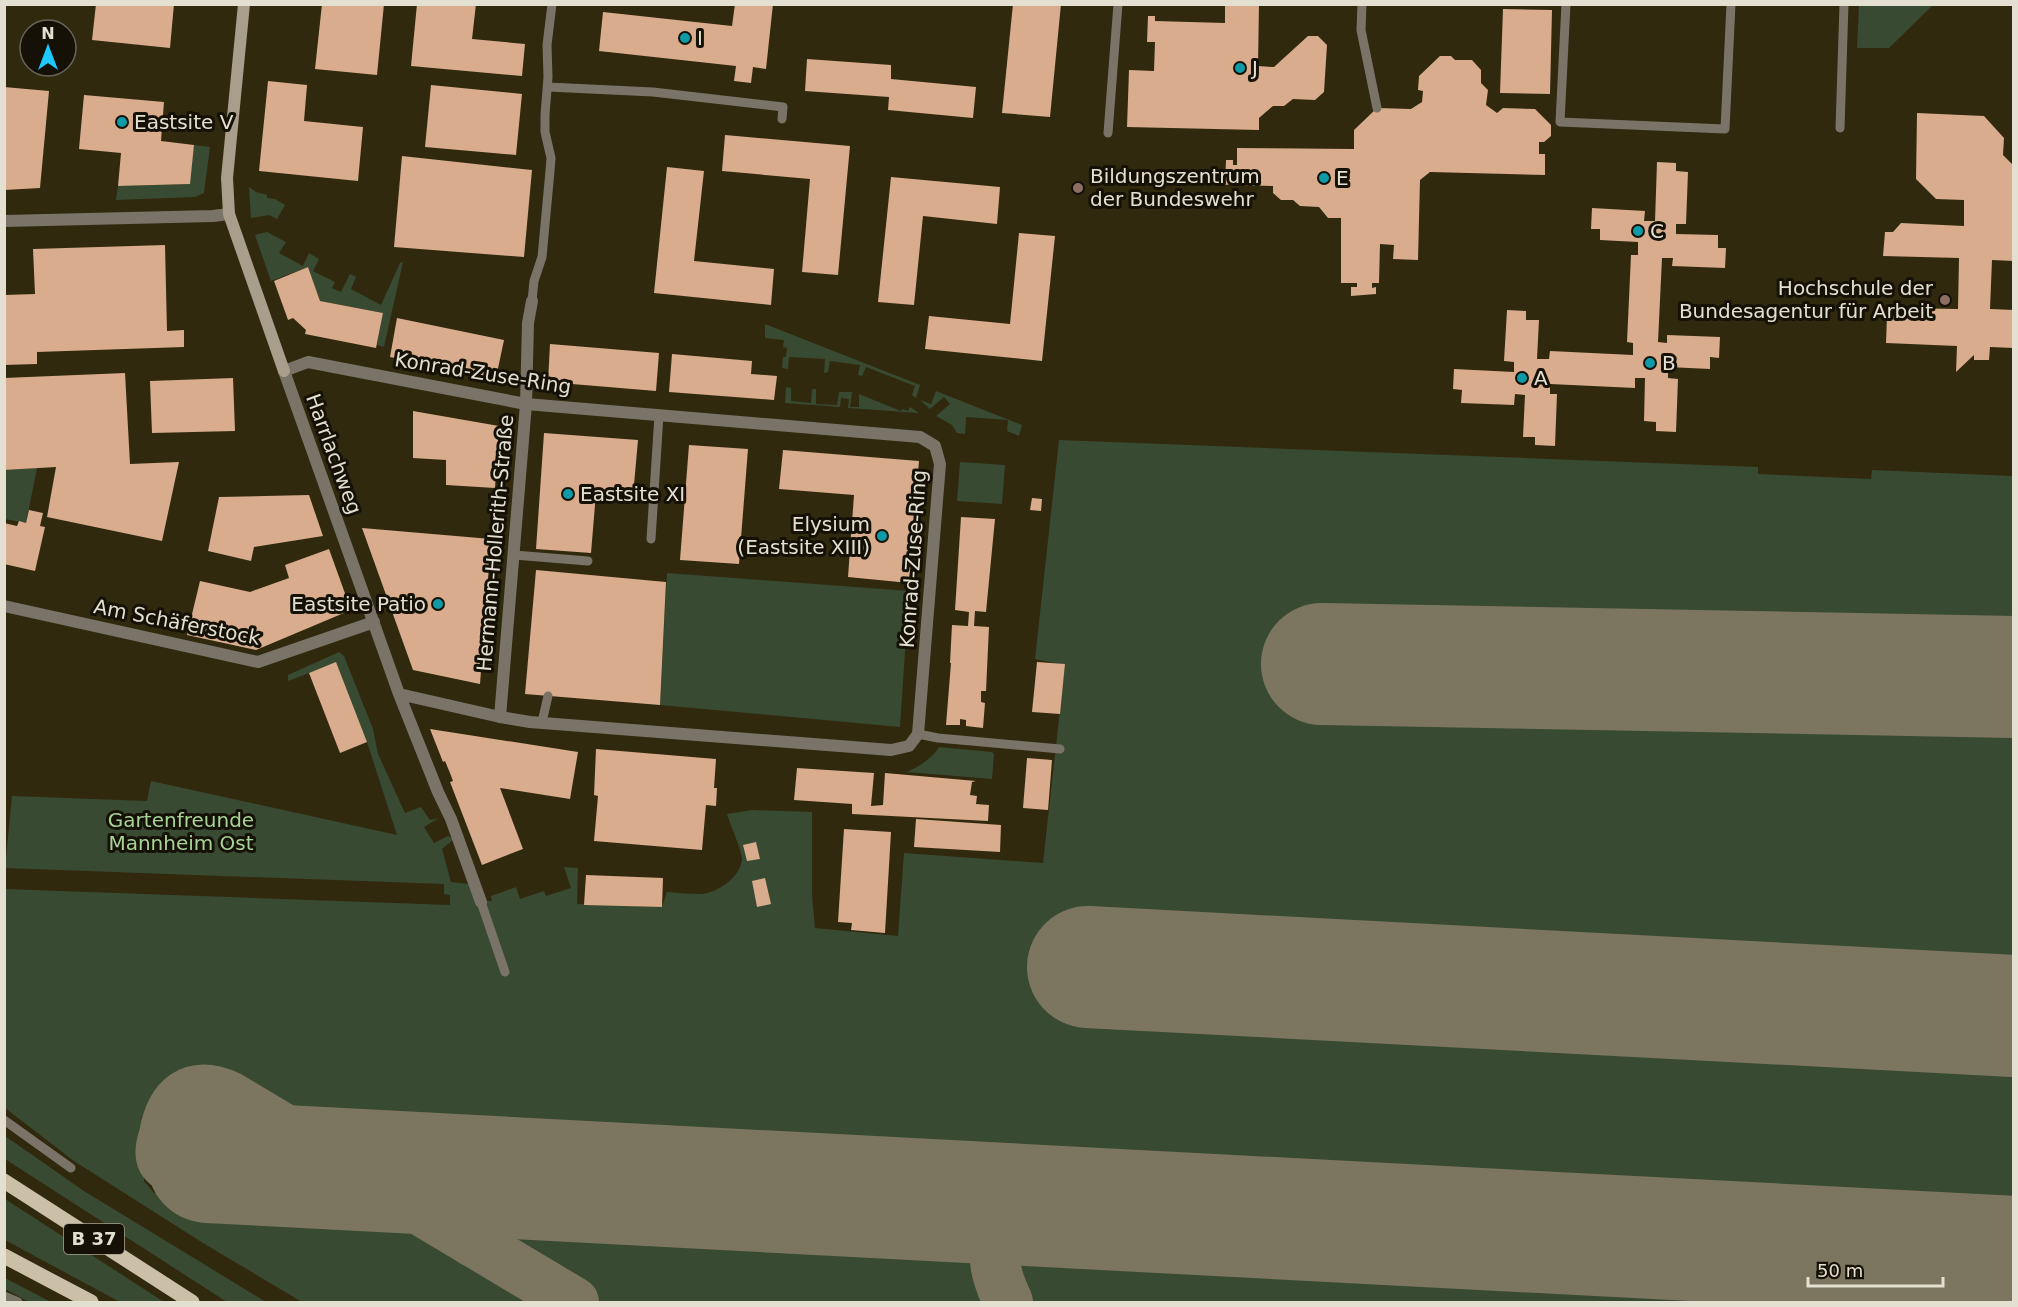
<svg xmlns="http://www.w3.org/2000/svg" width="2018" height="1307" font-family="'DejaVu Sans',sans-serif">
  <style>
    .green { fill: #394a32 }
    .lines { fill: none; stroke-linecap: round; stroke-linejoin: round }
    .taxiway { stroke: #7c7660; stroke-width: 50 }
    .runway { stroke: #7c7660; stroke-width: 122 }
    .building { fill: #d8ac8d }
    .lane { stroke: #7a7368; stroke-width: 9 }
    .street { stroke: #7a7368; stroke-width: 12 }
    .secondary { stroke: #a89e8b; stroke-width: 12 }
    .primary { stroke: #ccbfa7; stroke-width: 15 }
    .culture-dot { fill: #0f9aa8; stroke: #151107; stroke-width: 2 }
    .education-dot { fill: #8d6e63; stroke: #151107; stroke-width: 2 }
    .labels { text-anchor: middle; stroke-width: 6; stroke-linejoin: round; paint-order: stroke }
    .shield { fill: #151107; stroke: #a6a294; stroke-width: 1.5 }
    .shield-label { font-size: 18px; font-weight: bold; fill: #e4e0d1 }
    .poi-label { font-size: 20px; fill: #e4e0d1; stroke: #151107; text-anchor: start }
    .street-label { font-size: 20px; fill: #e4e0d1; stroke: #151107 }
    .park-label { font-size: 20px; fill: #a7d496; stroke: #151107 }
  </style>
  <rect width="100%" height="100%" fill="#30290e"/>
  <g class="green">
    <polygon points="1859,5 1859,4 1933,5 1889,48 1857,48"/>
    <polygon points="194,145 210,147 204,193 195,197 116,200 118,186 189,184"/>
    <polygon points="249,187 256,192 267,195 267,198 275,199 285,205 277,219 269,215 251,218"/>
    <polygon points="267,232 286,242 279,253 303,266 309,253 319,259 313,271 335,282 332,288 341,292 350,274 356,277 351,289 381,305 400,263 403,262 384,347 377,345 383,313 320,301 308,267 271,281 255,235"/>
    <polygon points="765,324 920,385 916,398 912,395 915,386 866,367 862,376 858,375 860,365 830,361 828,372 824,373 825,359 789,357 788,369 782,368 783,357 786,357 787,348 783,347 784,340 765,338"/>
    <polygon points="786,387 791,388 791,401 811,403 812,389 816,389 816,404 837,405 839,392 852,392 850,407 859,407 859,394 901,411 902,409 908,411 910,407 919,413 848,408 849,399 841,398 840,407 785,403"/>
    <polygon points="936,391 1022,425 1019,436 1007,431 1008,420 966,417 965,434 957,433 952,425 936,416 950,404 944,397 930,409 920,400 931,404"/>
    <path d="M1059,440L1758,467V474L1871,479L1872,470L2013,476V1223L332,1134L215,1073C187,1064 161,1085 152,1109L144,1181L154,1193L354,1204C374,1207 391,1213 409,1222L546,1302H302L203,1243L74,1161L5,1108V889L450,905V895L444,894V884L5,868L12,796L147,801L151,781L397,835L367,742L336,663L288,681V675L339,652L344,656L373,729L378,754L405,813L421,807L430,820L439,818L424,827L434,843L448,836L454,839L442,849L451,882L469,884L475,901H492L491,896L516,887L520,899L544,891L546,896L571,888L564,867L578,868L577,904L662,907L667,892C678,893 690,894 701,894C717,893 741,877 742,859C742,851 730,824 727,814L752,810L812,812V895L815,928L898,936L904,853L1043,863L1065,665L1035,659Z"/>
    <polygon points="960,462 1005,465 1002,504 957,501"/>
    <polygon points="37,468 26,523 5,519 4,470"/>
    <polygon points="667,573 909,591 900,727 660,705"/>
    <path d="M939,747L992,752L994,754L992,779L907,772C918,767 933,758 939,747Z"/>
    <polygon points="5,1136 84,1191 266,1302 227,1302 5,1159"/>
    <polygon points="5,1199 164,1302 120,1302 5,1240"/>
    <path d="M522,1214L957,1236L992,1302H600L511,1249L503,1242L499,1230C504,1218 510,1215 522,1214Z"/>
    <path d="M1052,1241L1870,1283L1889,1291L1903,1302H1024C1012,1273 1016,1248 1052,1241Z"/>
    <polygon points="4,1278 5,1278 51,1302 29,1302 5,1289"/>
    <polygon points="1981,1289 2013,1290 2013,1302 1946,1302 1958,1293"/>
  </g>
  <g class="lines">
    <g class="taxiway">
      <path d="M208,1162C196,1168 183,1176 170,1168C166,1165 162,1162 161,1157C159,1151 162,1141 164,1135C170,1099 191,1078 229,1096L574,1302"/>
      <path d="M473,1242C457,1221 454,1193 483,1182C492,1178 503,1178 512,1177"/>
      <path d="M1008,1302C996,1276 987,1252 1006,1227C1013,1219 1022,1212 1033,1210C1049,1207 1065,1208 1081,1208"/>
      <path d="M1924,1302C1926,1266 1925,1262 1962,1254"/>
    </g>
    <g class="runway">
      <polyline points="1322,664 2014,677"/>
      <polyline points="1088,967 2014,1016"/>
      <polyline points="208,1162 2014,1257"/>
    </g>
  </g>
  <g class="building">
    <polygon points="96,4 174,4 170,48 92,40"/>
    <polygon points="322,4 384,4 377,75 315,69"/>
    <polygon points="417,4 476,4 472,39 525,44 522,76 411,66"/>
    <polygon points="735,4 773,4 766,69 753,67 751,83 734,81 736,66 599,51 603,12 732,26"/>
    <polygon points="1013,4 1061,4 1050,117 1002,113"/>
    <polygon points="1225,4 1259,4 1258,66 1274,67 1308,36 1318,36 1327,45 1324,92 1315,100 1293,99 1284,106 1273,106 1259,118 1259,130 1127,127 1129,70 1154,71 1155,42 1147,42 1148,16 1155,16 1155,21 1225,23"/>
    <polygon points="1503,9 1552,10 1550,94 1500,93"/>
    <polygon points="1440,56 1451,56 1455,60 1472,60 1481,70 1481,83 1488,90 1486,105 1497,113 1503,108 1535,109 1551,125 1551,136 1544,142 1539,142 1539,154 1545,154 1545,175 1430,172 1420,180 1418,260 1393,259 1394,245 1380,244 1379,283 1372,283 1372,288 1376,287 1376,294 1351,296 1351,287 1357,287 1357,283 1341,283 1341,218 1328,218 1319,207 1300,206 1293,200 1281,200 1273,193 1273,186 1236,185 1236,180 1232,180 1232,184 1225,185 1226,160 1233,160 1233,165 1237,165 1237,148 1354,149 1354,130 1377,108 1411,109 1422,102 1423,91 1418,90 1419,76"/>
    <polygon points="807,59 891,65 891,79 976,87 973,118 888,110 889,97 805,91"/>
    <polygon points="268,81 307,85 304,121 363,127 358,181 259,171"/>
    <polygon points="431,85 522,94 516,155 425,147"/>
    <polygon points="4,87 49,91 40,188 4,190"/>
    <polygon points="84,95 164,102 161,141 194,145 190,184 118,186 121,153 79,149"/>
    <polygon points="1917,113 1984,116 2004,138 2003,155 2014,166 2014,261 1992,260 1990,309 2014,310 2014,348 1990,347 1989,360 1974,360 1974,355 1956,372 1957,346 1886,343 1887,316 1895,316 1902,308 1958,309 1959,258 1883,256 1885,232 1893,232 1901,223 1964,226 1964,200 1936,199 1916,179"/>
    <polygon points="725,135 850,146 838,275 802,272 810,179 722,171"/>
    <polygon points="402,156 532,170 524,257 394,247"/>
    <polygon points="1657,162 1676,163 1676,171 1688,172 1686,224 1676,224 1676,234 1718,235 1718,248 1726,248 1725,268 1672,266 1673,258 1662,258 1658,342 1667,343 1667,335 1720,337 1719,358 1710,357 1710,369 1668,367 1668,378 1678,379 1676,432 1656,431 1656,422 1644,421 1645,378 1635,378 1635,388 1550,384 1550,394 1557,394 1555,446 1535,445 1535,437 1523,437 1525,395 1515,394 1514,405 1461,403 1462,390 1453,389 1454,369 1514,372 1514,362 1504,361 1507,310 1526,311 1526,320 1539,320 1537,359 1549,359 1550,351 1633,355 1633,343 1627,342 1631,255 1638,255 1638,242 1600,240 1600,229 1591,229 1592,208 1645,211 1644,221 1655,221"/>
    <polygon points="667,167 704,171 694,261 774,269 771,305 654,293"/>
    <polygon points="891,177 1000,187 997,224 923,216 914,305 878,302"/>
    <polygon points="1019,233 1055,236 1042,361 925,349 929,316 1010,324"/>
    <polygon points="165,245 167,331 184,330 184,347 37,352 37,364 4,365 4,295 35,294 33,249"/>
    <polygon points="308,267 320,301 383,313 376,348 305,334 306,330 293,318 288,320 274,281"/>
    <polygon points="397,318 504,340 496,378 390,357"/>
    <polygon points="550,344 659,353 656,391 548,382"/>
    <polygon points="672,354 752,361 751,374 777,376 774,400 669,392"/>
    <polygon points="125,373 130,464 179,462 162,541 47,517 56,467 4,470 4,378"/>
    <polygon points="233,378 235,431 152,433 150,381"/>
    <polygon points="413,411 499,426 495,488 446,485 446,460 413,458"/>
    <polygon points="544,433 638,440 633,496 596,493 591,553 536,549"/>
    <polygon points="689,445 748,449 739,564 680,560"/>
    <polygon points="783,450 919,461 909,583 848,577 854,495 779,489"/>
    <polygon points="309,495 323,536 254,547 251,561 208,551 219,497"/>
    <polygon points="1032,498 1042,499 1041,511 1030,510"/>
    <polygon points="29,510 43,513 40,526 45,527 35,571 4,564 4,523 17,526 19,521 26,523"/>
    <polygon points="961,517 995,519 986,612 975,611 974,626 989,627 986,691 981,691 981,702 985,703 983,728 966,726 966,720 960,719 960,725 946,725 951,663 950,663 952,625 968,626 969,612 955,610"/>
    <polygon points="362,528 491,539 480,684 413,670"/>
    <polygon points="329,549 351,610 256,650 187,635 200,581 250,592 289,578 285,565"/>
    <polygon points="536,570 666,582 660,705 525,694"/>
    <polygon points="336,662 367,742 340,753 309,673"/>
    <polygon points="1037,662 1065,664 1060,714 1032,712"/>
    <polygon points="430,729 578,752 570,799 500,788 523,849 482,865 450,782 453,781 450,773 445,761 443,762"/>
    <polygon points="596,749 716,759 714,788 717,788 716,806 706,805 702,850 594,841 598,796 594,795"/>
    <polygon points="1027,758 1052,760 1048,810 1023,808"/>
    <polygon points="797,768 874,773 871,806 883,805 885,773 976,781 972,782 970,795 977,796 976,804 989,805 988,821 852,814 852,804 794,800"/>
    <polygon points="916,819 1001,825 1000,852 914,847"/>
    <polygon points="844,829 891,832 885,933 851,930 852,923 838,922"/>
    <polygon points="756,842 760,859 747,861 743,845"/>
    <polygon points="586,875 663,878 662,907 584,905"/>
    <polygon points="765,878 771,904 757,907 752,881"/>
  </g>
  <g class="lines">
    <g class="lane">
      <polyline points="1362,4 1361,30 1377,108"/>
      <polyline points="1566,4 1560,122 1725,129 1731,4"/>
      <polyline points="548,87 653,92 783,107 782,119"/>
      <polyline points="1840,128 1844,4"/>
      <polyline points="1108,133 1118,4"/>
      <polyline points="532,301 534,281 542,257 550,171 551,158 545,132 545,115 548,77 547,45 552,4"/>
      <polyline points="651,539 659,415"/>
      <polyline points="514,555 588,561"/>
      <polyline points="542,722 548,696"/>
      <polyline points="918,734 938,738 1060,749"/>
      <polyline points="481,902 505,972"/>
      <polyline points="4,1120 71,1168"/>
      <polyline points="4,1296 18,1302"/>
    </g>
    <g class="street">
      <polyline points="4,221 213,216 229,214"/>
      <polyline points="4,606 258,662 374,622"/>
      <polyline points="399,694 500,717 530,722 891,750 909,746 918,734 940,464 935,446 920,437 526,404 308,362 284,371 399,694 438,792 451,819 481,902"/>
      <polyline points="500,717 526,404 528,323 532,301"/>
    </g>
    <polyline class="secondary" points="244,4 227,178 229,214 284,371"/>
    <g class="primary">
      <polyline points="4,1181 192,1302"/>
      <polyline points="4,1256 91,1302"/>
    </g>
  </g>
  <g class="culture-dot">
    <circle cx="685" cy="38" r="6"/>
    <circle cx="1240" cy="68" r="6"/>
    <circle cx="122" cy="122" r="6"/>
    <circle cx="1324" cy="178" r="6"/>
    <circle cx="1638" cy="231" r="6"/>
    <circle cx="1650" cy="363" r="6"/>
    <circle cx="1522" cy="378" r="6"/>
    <circle cx="568" cy="494" r="6"/>
    <circle cx="882" cy="536" r="6"/>
    <circle cx="438" cy="604" r="6"/>
  </g>
  <g class="education-dot">
    <circle cx="1078" cy="188" r="6"/>
    <circle cx="1945" cy="300" r="6"/>
  </g>
  <g class="labels">
    <rect class="shield" x="64" y="1224" width="60" height="30" rx="4.5"/>
    <g class="shield-label">
      <text x="94" y="1245">B 37</text>
    </g>
    <g class="poi-label">
      <text x="697" y="45">I</text>
      <text x="1252" y="75">J</text>
      <text x="134" y="129">Eastsite V</text>
      <text x="1090" y="183">Bildungszentrum<tspan x="1090" dy="23">der Bundeswehr</tspan></text>
      <text x="1336" y="185">E</text>
      <text x="1650" y="238">C</text>
      <text x="1933" y="295" text-anchor="end">Hochschule der<tspan x="1933" dy="23">Bundesagentur für Arbeit</tspan></text>
      <text x="1662" y="370">B</text>
      <text x="1534" y="385">A</text>
      <text x="580" y="501">Eastsite XI</text>
      <text x="870" y="531" text-anchor="end">Elysium<tspan x="870" dy="23">(Eastsite XIII)</tspan></text>
      <text x="426" y="611" text-anchor="end">Eastsite Patio</text>
    </g>
    <g class="street-label">
      <text transform="translate(483 373) rotate(9)" y="7">Konrad-Zuse-Ring</text>
      <text transform="translate(334 454) rotate(70)" y="7">Harrlachweg</text>
      <text transform="translate(495 543) rotate(-85)" y="7">Hermann-Hollerith-Straße</text>
      <text transform="translate(913 559) rotate(-86)" y="7">Konrad-Zuse-Ring</text>
      <text transform="translate(177 622) rotate(11)" y="7">Am Schäferstock</text>
    </g>
    <g class="park-label">
      <text x="181" y="827">Gartenfreunde<tspan x="181" dy="23">Mannheim Ost</tspan></text>
    </g>
  </g>
  <rect width="2018" height="1307" fill="none" stroke="#e4e0d1" stroke-width="12"/>
  <g transform="translate(48 48)"><circle r="28" fill="#151107" stroke="#686458" stroke-width="1.5"/>
  <path d="M0-4.5L10 22L0 15L-10 22Z" fill="#1cc9fc"/>
  <text y="-9" font-size="16" font-weight="bold" text-anchor="middle" fill="#e4e0d1">N</text>
  </g>
  <path d="M1808 1277v9h135v-9" fill="none" stroke="#e4e0d1" stroke-width="3"/>
  <text x="1817" y="1277" font-size="18" fill="#e4e0d1" stroke="#151107" stroke-width="4.5" paint-order="stroke">50 m</text>
</svg>
